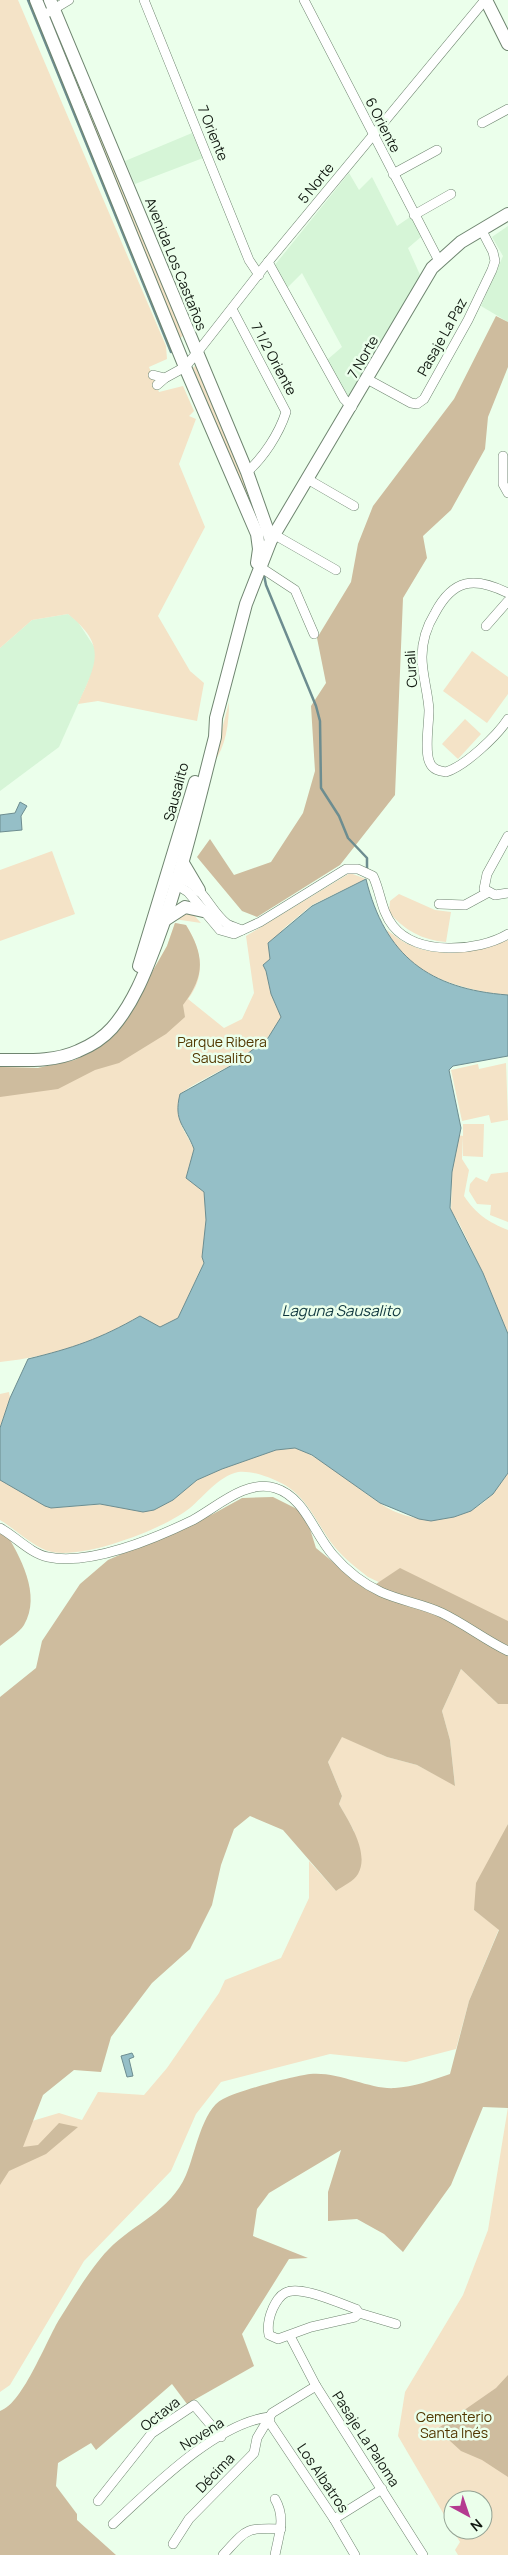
<svg xmlns="http://www.w3.org/2000/svg" width="508" height="2555" font-family="Manrope,sans-serif">
  <style>
    .built { fill: #d6f5d7 }
    .green { fill: #f4e3c7; fill-rule: evenodd }
    .forest { fill: #cebc9e }
    .water { fill: #95bfc7; stroke: #6d8d90 }
    .lines { fill: none; stroke-linecap: round; stroke-linejoin: round }
    .stream { stroke: #6d8d90; stroke-width: 2.5 }
    .street-casing { stroke: #6f8570; stroke-width: 10 }
    .secondary-casing { stroke: #6f8570; stroke-width: 14 }
    .street { stroke: #fff; stroke-width: 9 }
    .secondary { stroke: #fff; stroke-width: 12 }
    .labels { text-anchor: middle; stroke-width: 5; stroke-linejoin: round; paint-order: stroke }
    .street-label { font-size: 14px; fill: #111911; stroke: #ebffeb }
    .park-label { font-size: 14px; fill: #513700; stroke: #ebffeb }
    .water-label { font-size: 15px; font-style: italic; fill: #0f373e; stroke: #ebffeb }
  </style>
  <rect width="100%" height="100%" fill="#ebffeb"/>
  <g class="built">
    <polygon points="192,133 203,158 135,184 125,161"/>
    <polygon points="349,173 359,190 372,177 397,226 413,215 422,236 408,248 421,277 351,401 346,396 327,360 342,347 302,273 287,288 274,266"/>
    <polygon points="508,226 508,322 481,306 503,256 492,237"/>
    <polygon points="68,614 78,622 95,648 96,664 59,747 0,791 0,648 32,620"/>
  </g>
  <g class="green">
    <path d="M0,0H18L166,346L167,359L149,367L159,392L183,386L194,411L189,416L196,419L179,464L205,527L158,616L190,671L204,683L197,721L98,701L78,704C96,664 108,646 68,614L32,620L0,648Z"/>
    <polygon points="40,0 45,0 184,335 180,338"/>
    <polygon points="196,365 262,525 258,526 193,368"/>
    <polygon points="472,651 508,677 508,694 487,723 443,691"/>
    <path d="M229,702C229,724 226,746 213,764Z"/>
    <polygon points="465,719 481,734 458,759 442,744"/>
    <polygon points="52,851 75,914 0,941 0,870"/>
    <path d="M350,873L366,879L312,905L283,929L270,959L263,965L266,971L271,994L281,1017C277,1023 273,1031 268,1037C246,1064 207,1073 180,1094L181,1125L194,1149L186,1178L204,1192L206,1220L202,1257L204,1262L178,1318L160,1328L140,1316C93,1343 54,1356 0,1362V1067L38,1068L75,1060L99,1047L119,1030L167,946L175,923L186,925C201,949 207,974 188,999L224,1028L242,1019L254,993L246,936Z"/>
    <path d="M399,894L435,910L451,912L446,942C422,940 404,930 389,912L390,901Z"/>
    <polygon points="191,912 201,923 174,919 183,913"/>
    <path d="M387,930C394,935 402,942 410,945C441,959 477,951 508,940V995C469,992 399,973 387,930Z"/>
    <polygon points="506,1063 508,1120 491,1123 489,1115 462,1121 451,1070 478,1064 479,1069"/>
    <polygon points="463,1124 484,1124 483,1157 463,1156"/>
    <path d="M458,1135L463,1136L462,1159L469,1170L464,1196C476,1214 488,1222 508,1230V1334L483,1273L458,1221L451,1212L452,1172Z"/>
    <polygon points="508,1172 508,1222 490,1215 491,1205 477,1204 469,1191 470,1184 476,1177 487,1182 491,1174"/>
    <polygon points="9,1392 10,1398 0,1428 0,1394"/>
    <path d="M295,1448C327,1460 352,1485 381,1504C411,1524 454,1526 484,1502C494,1494 501,1483 508,1473V1643L368,1577C354,1566 340,1555 330,1541C314,1518 305,1494 279,1482C269,1477 250,1470 238,1472C219,1476 204,1496 190,1508C164,1529 81,1561 48,1551C31,1545 15,1529 0,1520V1480L51,1508L109,1504L143,1512L173,1500L197,1480L222,1469L276,1450Z"/>
    <polygon points="461,1669 498,1704 508,1704 508,1824 474,1910 499,1929 469,2001 456,2049 406,2062 330,2054 221,2082 196,2114 171,2171 84,2261 10,2385 0,2392 0,2138 22,2124 59,2113 82,2120 98,2092 144,2095 167,2068 219,1993 225,1980 281,1958 309,1898 309,1861 336,1891 354,1831 339,1804 342,1796 328,1762 342,1736 387,1757 417,1765 455,1785 450,1740 442,1711"/>
    <path d="M508,2107V2555H458L455,2550L460,2542L398,2436L405,2392L463,2295L488,2230ZM453,2500H483V2530H453Z"/>
  </g>
  <g class="forest">
    <polygon points="496,316 508,322 508,367 488,417 485,449 451,510 423,536 427,558 403,598 395,795 340,865 257,917 242,911 197,857 210,839 234,875 271,862 303,813 315,771 311,706 326,683 317,638 351,582 358,544 373,506 454,399"/>
    <path d="M175,923L186,925C205,956 205,976 183,1005L185,1017L166,1034L119,1063L95,1070L58,1089L0,1097V1067L38,1068L75,1060L99,1047L119,1030L167,946Z"/>
    <path d="M273,1497L305,1513L316,1548L367,1590L400,1568L508,1621V1704H498L461,1669L442,1711L450,1740L455,1786L417,1765L387,1757L342,1737L328,1762L342,1796L339,1804C349,1822 370,1853 358,1874C354,1881 343,1886 336,1891L283,1830L250,1816L234,1829L221,1865L212,1905L190,1949L152,1983L111,2037L101,2072L74,2070L43,2095L23,2147L38,2145L59,2123L78,2127L46,2154L9,2171L0,2185V1697L36,1668L42,1641L80,1584L108,1560L213,1514L242,1498Z"/>
    <path d="M0,1530H4C20,1556 42,1595 24,1625C19,1633 7,1640 0,1646Z"/>
    <path d="M508,1824V2108L483,2107L451,2185L403,2252L384,2234L357,2219L328,2221V2192L341,2150L269,2193L257,2209L253,2236L308,2258L289,2259L242,2334L254,2366L187,2404L172,2384L96,2450L91,2443L58,2463L56,2486L77,2514V2520L116,2555H0V2411C24,2403 47,2337 62,2315C74,2296 93,2265 108,2250C134,2223 170,2212 186,2175C195,2155 202,2109 223,2099C238,2091 293,2076 310,2074C338,2071 371,2090 395,2088C413,2087 433,2080 450,2074L469,2001L499,1930L474,1910L476,1883Z"/>
    <polygon points="508,2375 508,2477 482,2460 461,2451 437,2429 496,2388"/>
  </g>
  <g class="water">
    <polygon points="20,802 27,806 21,816 22,830 0,832 0,815 15,813"/>
    <path d="M366,879C385,956 429,989 508,995V1056L453,1066L449,1070L461,1128L452,1172L450,1208L483,1273L508,1334V1473L493,1494L471,1511L454,1517L431,1521L419,1519L380,1503L312,1455L295,1448L276,1450L222,1469L197,1480L173,1500L154,1510L143,1512L100,1504L51,1508L45,1506L0,1480V1428L10,1398L28,1359C73,1348 100,1339 140,1316L160,1327L178,1318L204,1263L202,1257L206,1220L204,1192L186,1178L194,1149C185,1125 173,1122 180,1094L234,1064L268,1038L281,1017L271,994L266,971L263,965L270,959L268,943L312,906Z"/>
    <polygon points="132,2053 134,2057 129,2059 133,2076 127,2077 121,2056"/>
  </g>
  <g class="lines">
    <g class="stream">
      <polyline points="28,0 171,352"/>
      <polyline points="264,575 266,585 316,706 320,721 321,788 339,816 348,838 367,858 367,870"/>
    </g>
    <g class="street-casing">
      <g id="street">
        <polyline points="144,0 249,260 259,275"/>
        <polyline points="304,0 439,261"/>
        <polyline points="49,12 69,0"/>
        <polyline points="482,123 508,109"/>
        <polyline points="393,174 437,150"/>
        <polyline points="414,215 451,194"/>
        <polyline points="268,262 344,399 352,407"/>
        <path d="M232,309L286,412C279,434 263,458 247,472"/>
        <polyline points="153,375 165,378"/>
        <polyline points="367,379 411,403 417,404 424,399 468,320 492,270 495,261 493,252 481,229"/>
        <polyline points="157,385 165,378 185,367 196,354 268,262 485,0"/>
        <polyline points="503,456 503,484 508,493"/>
        <polyline points="309,480 354,506"/>
        <polyline points="275,535 336,570"/>
        <polyline points="260,567 295,590 314,634"/>
        <path d="M508,593C474,576 453,579 435,613C427,626 422,641 422,657C422,675 428,692 429,710C429,724 424,752 430,763C433,770 440,771 446,772C465,766 497,736 508,719"/>
        <polyline points="486,626 508,601"/>
        <polyline points="508,836 487,874 484,889 495,895 508,893"/>
        <path d="M173,877C203,881 207,908 227,924C230,926 237,928 242,930"/>
        <path d="M172,882L188,892L220,930L234,934L260,922L346,869H358L373,876C381,893 381,911 393,926C417,956 478,952 508,934"/>
        <polyline points="439,904 465,905 487,893"/>
        <path d="M0,1528C15,1536 31,1554 48,1557C90,1566 156,1538 193,1520C217,1507 246,1479 275,1488C305,1497 314,1534 333,1555C346,1570 364,1584 381,1592C401,1601 423,1604 442,1613C465,1624 485,1640 508,1651"/>
        <path d="M359,2313L355,2317L311,2327L278,2339L269,2335C267,2325 269,2317 273,2308C276,2302 279,2296 285,2293C299,2284 341,2304 356,2309L359,2313L396,2324"/>
        <polyline points="290,2336 316,2386 423,2555"/>
        <polyline points="269,2417 270,2423 334,2519 355,2555"/>
        <polyline points="98,2501 152,2433 194,2405 221,2437"/>
        <polyline points="334,2519 382,2489"/>
        <path d="M113,2524C151,2489 216,2423 269,2417"/>
        <polyline points="173,2544 189,2519 254,2453 257,2438 272,2413 316,2386"/>
        <path d="M223,2555C246,2530 245,2527 281,2529"/>
        <path d="M275,2555C279,2534 286,2518 275,2499"/>
      </g>
    </g>
    <g class="secondary-casing">
      <g id="secondary">
        <polyline points="36,0 185,367 257,534 259,549 257,563"/>
        <polyline points="50,0 247,472 271,540"/>
        <polyline points="486,0 508,44"/>
        <polyline points="183,863 199,890"/>
        <polyline points="165,920 185,907 203,911"/>
        <polyline points="139,966 195,782"/>
        <path d="M0,1060C26,1060 54,1062 78,1051C90,1046 104,1037 112,1028C133,1004 145,973 156,944C181,877 197,807 215,737L216,718L246,604L271,540L432,268L461,242L508,214"/>
      </g>
    </g>
    <use href="#street" class="street"/>
    <use href="#secondary" class="secondary"/>
  </g>
  <g class="labels">
    <g class="street-label">
      <text transform="translate(383 125) rotate(63)" y="5">6 Oriente</text>
      <text transform="translate(213 133) rotate(68)" y="5">7 Oriente</text>
      <text transform="translate(316 183) rotate(-51)" y="5">5 Norte</text>
      <text transform="translate(176 264) rotate(68)" y="5">Avenida Los Castaños</text>
      <text transform="translate(442 337) rotate(-61)" y="5">Pasaje La Paz</text>
      <text transform="translate(363 357) rotate(-60)" y="5">7 Norte</text>
      <text transform="translate(274 359) rotate(62)" y="5">7 1/2 Oriente</text>
      <text transform="translate(411 669) rotate(-94)" y="5">Curali</text>
      <text transform="translate(176 792) rotate(-75)" y="5">Sausalito</text>
      <text transform="translate(160 2414) rotate(-38)" y="5">Octava</text>
      <text transform="translate(202 2434) rotate(-32)" y="5">Novena</text>
      <text transform="translate(366 2439) rotate(57)" y="5">Pasaje La Paloma</text>
      <text transform="translate(215 2473) rotate(-46)" y="5">Décima</text>
      <text transform="translate(323 2478) rotate(56)" y="5">Los Albatros</text>
    </g>
    <g class="park-label">
      <text x="222" y="1047">Parque Ribera<tspan x="222" dy="16">Sausalito</tspan></text>
      <text x="454" y="2422">Cementerio<tspan x="454" dy="16">Santa Inés</tspan></text>
    </g>
    <g class="water-label">
      <text x="341" y="1316">Laguna Sausalito</text>
    </g>
  </g>
  <g transform="translate(468 2515) rotate(140)"><circle r="24" fill="#ebffeb" stroke="#94a394"/>
  <path d="M0-4L9 19L0 12L-9 19Z" fill="#b43b90"/>
  <text y="-8" font-size="14" font-weight="bold" text-anchor="middle" fill="#111911">N</text>
  </g>
</svg>
